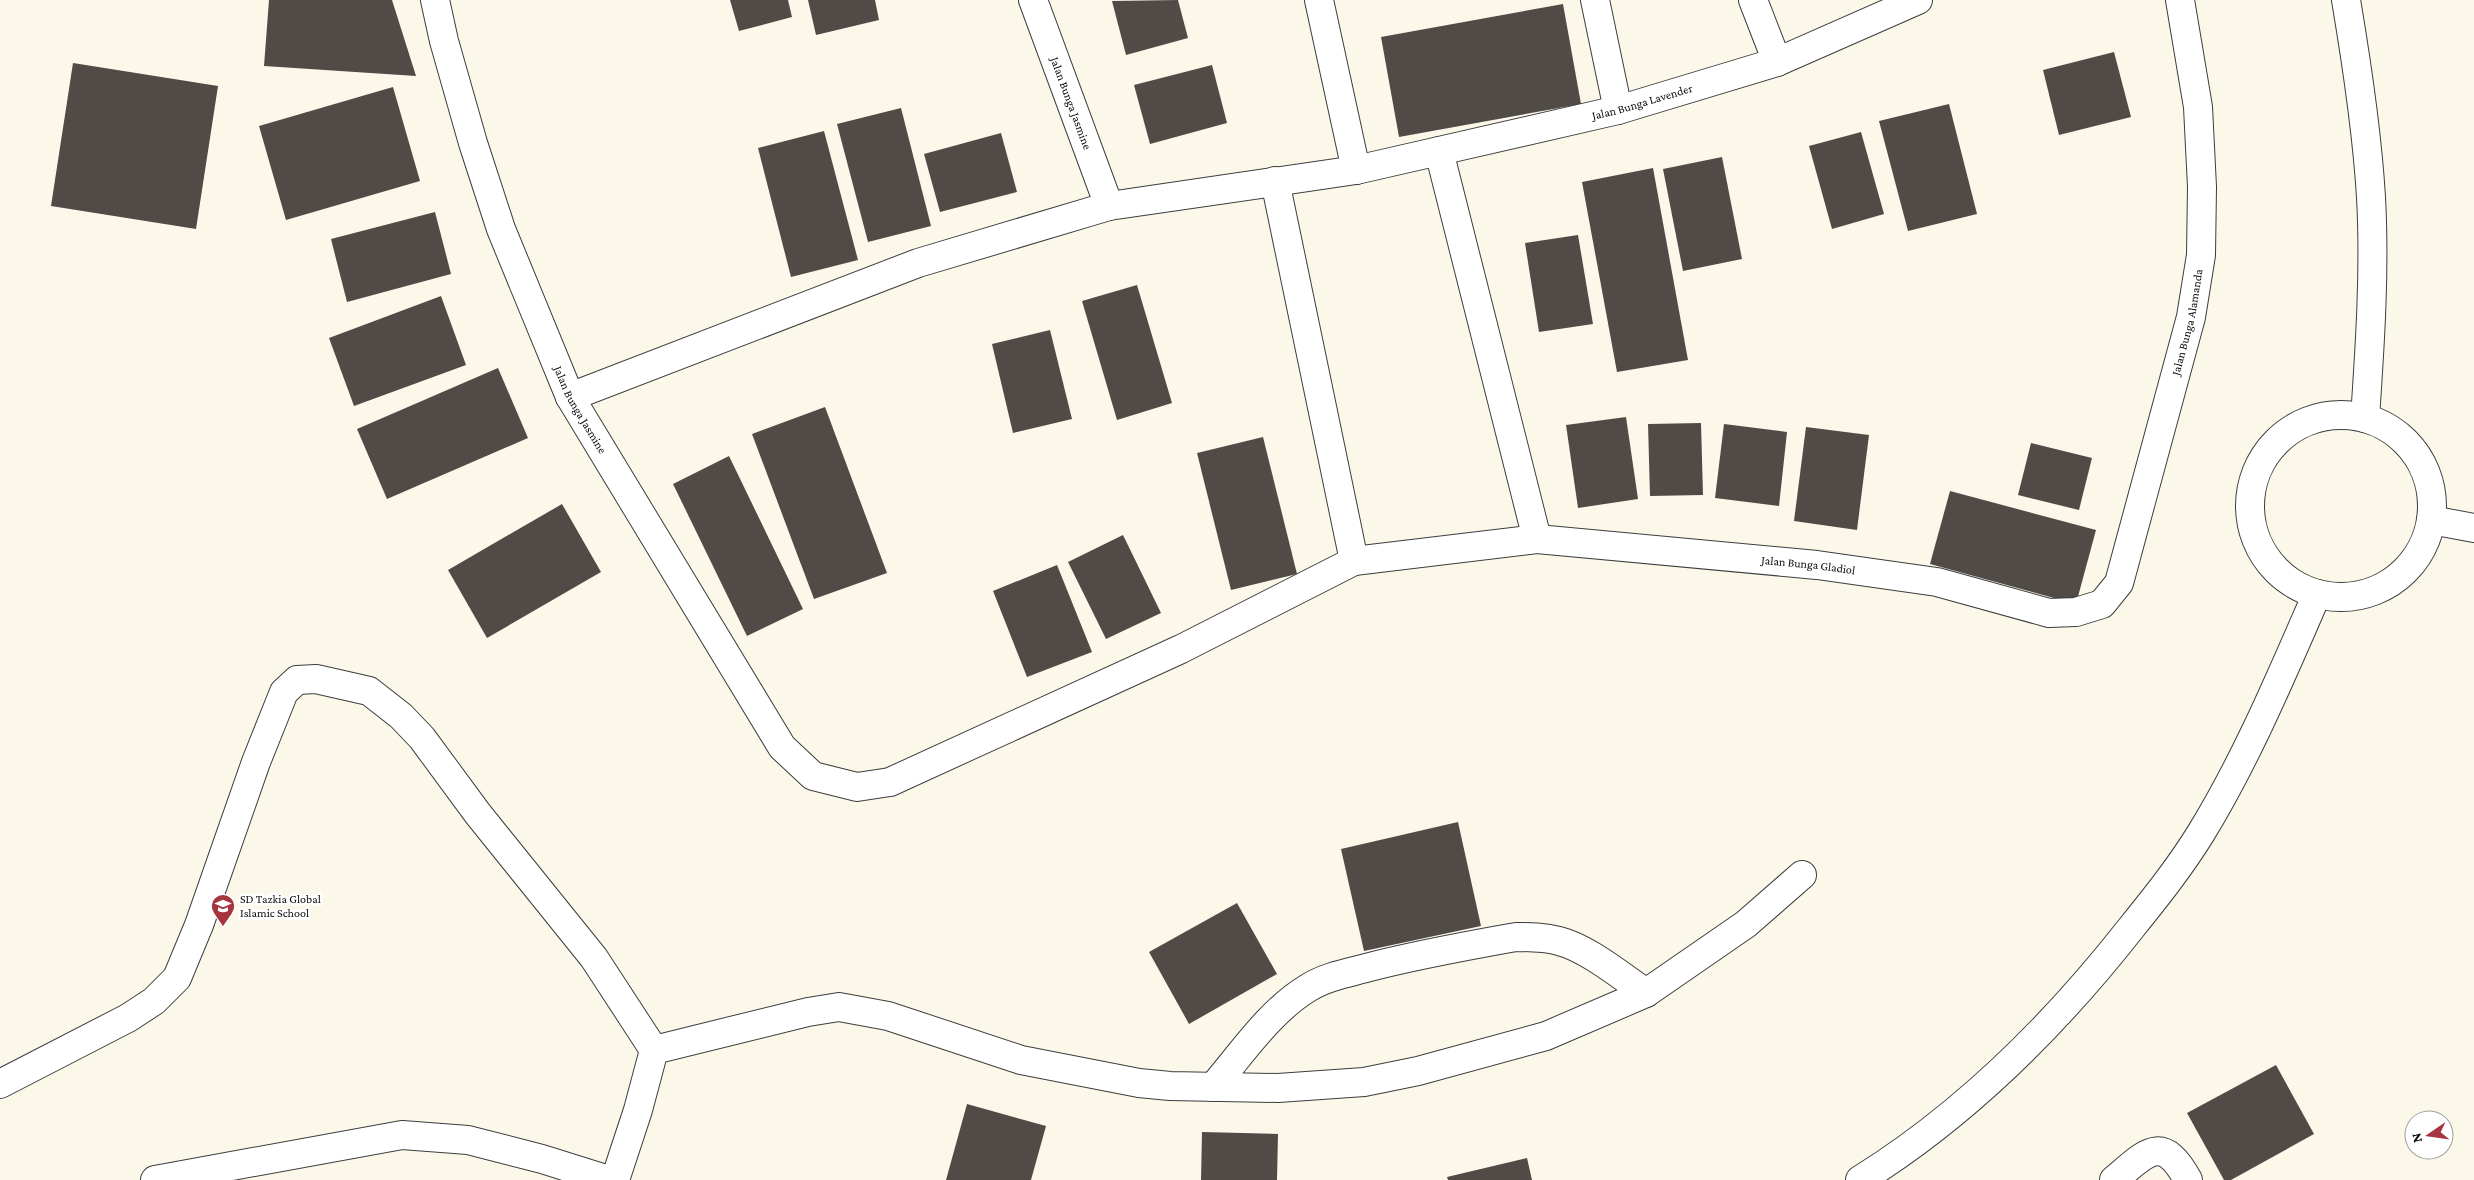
<svg xmlns="http://www.w3.org/2000/svg" width="2474" height="1180" font-family="'Crimson Pro',serif">
  <style>
    .building { fill: #514b48 }
    .lines { fill: none; stroke-linecap: round; stroke-linejoin: round }
    .minor-casing { stroke: #3d3d3d; stroke-width: 30 }
    .minor { stroke: #fff; stroke-width: 28 }
    .labels { text-anchor: middle; stroke-width: 5; stroke-linejoin: round; paint-order: stroke }
    .street-label { font-size: 12px; fill: #0a0a0a; stroke: #fff }
    .poi-label { font-size: 12px; fill: #0a0a0a; stroke: #fff; text-anchor: start }
  </style>
  <rect width="100%" height="100%" fill="#fcf8e9"/>
  <g class="building">
    <polygon points="269,0 392,0 416,76 264,66"/>
    <polygon points="730,0 788,0 792,17 739,31"/>
    <polygon points="808,0 875,0 879,20 816,35"/>
    <polygon points="1178,0 1188,38 1126,55 1112,1"/>
    <polygon points="1563,4 1581,104 1399,137 1381,37"/>
    <polygon points="2114,52 2131,117 2059,135 2043,70"/>
    <polygon points="73,63 218,86 196,229 51,206"/>
    <polygon points="1212,65 1227,123 1150,144 1134,85"/>
    <polygon points="393,87 420,181 286,220 259,126"/>
    <polygon points="1949,104 1977,214 1908,231 1879,121"/>
    <polygon points="901,108 931,226 868,242 837,124"/>
    <polygon points="824,131 858,260 791,277 758,148"/>
    <polygon points="1861,132 1884,214 1832,229 1809,146"/>
    <polygon points="1001,133 1017,192 940,212 924,154"/>
    <polygon points="1722,157 1742,259 1683,271 1663,169"/>
    <polygon points="1653,168 1688,360 1617,372 1582,182"/>
    <polygon points="435,212 451,274 347,302 331,239"/>
    <polygon points="1578,235 1593,324 1539,332 1525,243"/>
    <polygon points="1137,285 1172,403 1117,420 1082,301"/>
    <polygon points="441,296 466,365 354,406 329,338"/>
    <polygon points="1050,330 1072,419 1013,433 992,344"/>
    <polygon points="498,368 528,438 387,499 357,429"/>
    <polygon points="825,407 887,573 814,599 752,434"/>
    <polygon points="1626,417 1638,499 1578,508 1566,425"/>
    <polygon points="1701,423 1703,495 1650,496 1648,424"/>
    <polygon points="1724,424 1787,432 1779,506 1715,498"/>
    <polygon points="1806,427 1869,435 1857,530 1794,521"/>
    <polygon points="1263,437 1297,574 1231,590 1197,453"/>
    <polygon points="2031,443 2092,458 2079,510 2018,495"/>
    <polygon points="729,456 803,609 747,636 673,484"/>
    <polygon points="1950,491 2096,530 2076,604 1930,564"/>
    <polygon points="562,504 601,572 487,638 448,570"/>
    <polygon points="1123,535 1161,613 1106,639 1068,562"/>
    <polygon points="1057,565 1092,652 1027,677 993,591"/>
    <polygon points="1458,822 1481,926 1364,951 1341,849"/>
    <polygon points="1237,903 1277,974 1189,1024 1149,952"/>
    <polygon points="2276,1065 2314,1134 2231,1180 2224,1180 2187,1113"/>
    <polygon points="967,1104 1046,1126 1031,1180 946,1180"/>
    <polygon points="1202,1132 1278,1134 1277,1180 1201,1180"/>
    <polygon points="1527,1158 1532,1180 1448,1180 1447,1177"/>
  </g>
  <g class="lines">
    <g class="minor-casing">
      <g id="minor">
        <path id="s1" d="M435,0L444,41L473,143L501,229L570,397L782,747L813,776L857,787L890,782L1181,649L1354,561"/>
        <path id="s2" d="M1033,0L1109,206"/>
        <polyline points="1319,0 1356,170"/>
        <polyline points="1595,0 1618,110"/>
        <polyline points="1753,0 1777,62"/>
        <path d="M2346,0C2357,65 2367,131 2371,197C2375,270 2370,345 2365,418"/>
        <polyline points="1439,151 1537,539"/>
        <path id="s3" d="M1275,181L1354,561L1537,539L1817,565L1937,582L2049,613L2076,612L2102,604L2119,583L2191,317L2201,255L2202,187L2198,107L2180,0"/>
        <path id="s4" d="M570,397L918,263L1109,206L1356,170L1618,110L1777,62L1918,0"/>
        <circle cx="2341" cy="506" r="91"/>
        <polyline points="2431,520 2474,528"/>
        <polyline points="0,1084 128,1018 154,1001 177,978 199,925 256,762 284,692 297,680 316,679 369,691 401,716 422,738 478,814 594,958 654,1050"/>
        <path d="M1213,1087C1242,1053 1270,1011 1308,988C1325,977 1347,973 1366,968C1415,955 1466,946 1516,937C1530,937 1544,937 1559,941C1587,948 1621,976 1646,993"/>
        <polyline points="155,1180 402,1135 468,1140 542,1159 609,1180"/>
        <polyline points="615,1180 638,1110 654,1050 808,1012 839,1007 888,1016 1021,1060 1139,1083 1170,1086 1278,1088 1364,1082 1418,1071 1546,1036 1646,993 1746,924 1802,875"/>
        <path d="M1860,1180C1966,1114 2054,1026 2131,928C2156,897 2180,867 2201,833C2247,758 2282,674 2317,594"/>
        <path d="M2114,1180C2146,1153 2162,1132 2188,1180"/>
      </g>
    </g>
    <use href="#minor" class="minor"/>
  </g>
  <defs>
    <g id="school-pin" transform="scale(1.25)"><path d="M0 17L-7.5 6A9.5 9.5 0 1 1 7.5 6Z" fill="#a73540" stroke="#fff"/><path d="M0-5L7-2L0 1L-7-2ZM-4 1L0 2.5L4 1V4Q0 6-4 4Z" fill="#fff"/></g>
  </defs>
  <g fill-rule="evenodd">
    <use href="#school-pin" x="223" y="906"/>
  </g>
  <g class="labels">
    <g class="street-label">
      <text dy="4" stroke="none"><textPath href="#s4" startOffset="1116">Jalan Bunga Lavender</textPath></text>
      <text dy="4" stroke="none"><textPath href="#s2" startOffset="110">Jalan Bunga Jasmine</textPath></text>
      <text dy="4" stroke="none"><textPath href="#s3" startOffset="1442">Jalan Bunga Alamanda</textPath></text>
      <text dy="4" stroke="none"><textPath href="#s1" startOffset="436">Jalan Bunga Jasmine</textPath></text>
      <text dy="4" stroke="none"><textPath href="#s3" startOffset="845">Jalan Bunga Gladiol</textPath></text>
    </g>
    <g class="poi-label">
      <text x="240" y="903">SD Tazkia Global<tspan x="240" dy="14">Islamic School</tspan></text>
    </g>
  </g>
  <g transform="translate(2429 1135) rotate(257)"><circle r="24" fill="#ffffff" stroke="#9d9d9d"/>
  <path d="M0-4L9 19L0 12L-9 19Z" fill="#a73540"/>
  <text y="-8" font-size="14" font-weight="bold" text-anchor="middle" fill="#0a0a0a">N</text>
  </g>
</svg>
